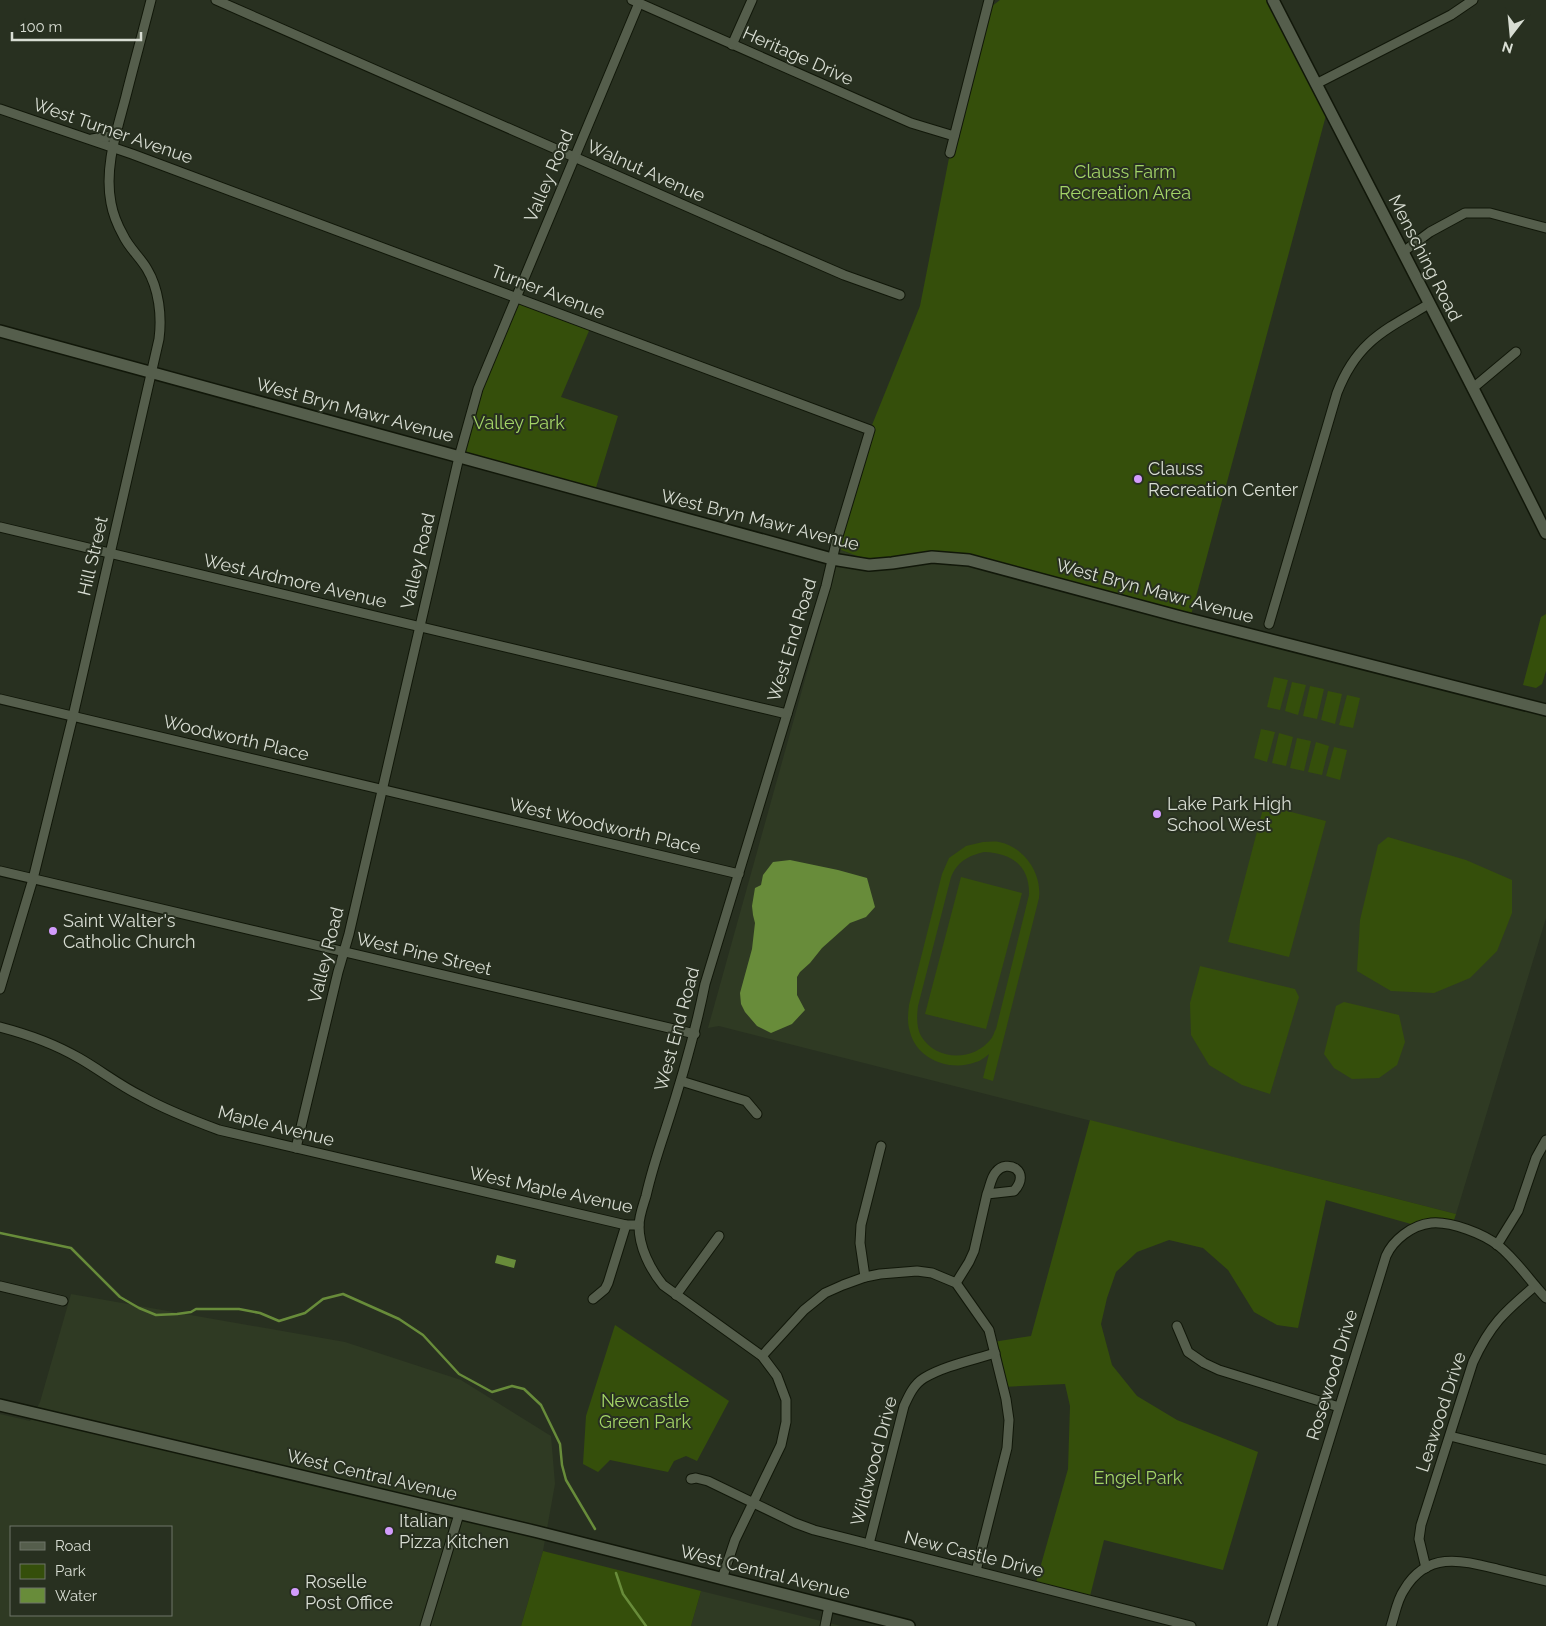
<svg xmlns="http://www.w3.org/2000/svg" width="1546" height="1626" font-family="Raleway,sans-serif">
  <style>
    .built { fill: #2f3a23; fill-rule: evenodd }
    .green { fill: #354f0b; fill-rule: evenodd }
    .water { fill: #688c3a }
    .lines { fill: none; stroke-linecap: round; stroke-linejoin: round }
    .stream { stroke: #688c3a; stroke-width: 2.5 }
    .minor-casing { stroke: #111709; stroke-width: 11 }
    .tertiary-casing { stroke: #111709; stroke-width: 14 }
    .minor { stroke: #555e4c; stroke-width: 9 }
    .tertiary { stroke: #555e4c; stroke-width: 11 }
    .poi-dot { fill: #d39cfd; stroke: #283020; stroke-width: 2 }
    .labels { text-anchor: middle; stroke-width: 4; stroke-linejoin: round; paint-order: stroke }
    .street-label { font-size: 18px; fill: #d8ddd3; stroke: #283020 }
    .park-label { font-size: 18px; fill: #a3d467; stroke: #283020 }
    .poi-label { font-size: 18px; fill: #d8ddd3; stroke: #283020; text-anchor: start }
  </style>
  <rect width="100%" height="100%" fill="#283020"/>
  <g class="built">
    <polygon points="841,550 851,554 969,560 1546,709 1546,918 1456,1214 719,1026 708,1028"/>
    <path d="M71,1294L345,1342L461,1380L551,1436L555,1484L543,1551L521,1626H0V1414L30,1421L40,1402ZM11,1527H171V1615H11Z"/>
    <polygon points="701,1591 841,1626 691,1626"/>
  </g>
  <g class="green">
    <polygon points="1000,0 1274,0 1328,108 1190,619 969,560 892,563 860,557 841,550 841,541 870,430 920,306 950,153 987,10"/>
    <polygon points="516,298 591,326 561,397 618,416 594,494 459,457 465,434"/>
    <polygon points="1546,614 1546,671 1542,684 1536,688 1523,685 1541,617"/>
    <polygon points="1274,677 1288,680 1280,710 1267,707"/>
    <polygon points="1292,682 1306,685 1298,715 1285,711"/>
    <polygon points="1310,686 1324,689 1317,719 1303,716"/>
    <polygon points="1328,691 1342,694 1335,724 1321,720"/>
    <polygon points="1347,695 1360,698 1353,728 1339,725"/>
    <polygon points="1261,729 1275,732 1267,762 1254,758"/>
    <polygon points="1279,733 1293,737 1286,766 1272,763"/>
    <polygon points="1297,738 1311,741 1304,771 1290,768"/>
    <polygon points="1316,742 1329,746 1322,775 1308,772"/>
    <polygon points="1334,747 1347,750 1340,780 1326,776"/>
    <polygon points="1264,805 1326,821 1289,957 1228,942"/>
    <polygon points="1388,837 1466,860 1512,880 1512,913 1497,951 1470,978 1434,993 1391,991 1357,971 1360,920 1378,845"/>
    <path d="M983,842C988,842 994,841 999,842C1024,847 1042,873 1039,898L993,1081L983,1078L989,1054C985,1057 981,1061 976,1062C951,1072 917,1060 910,1032C907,1022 908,1014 909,1005L942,874L949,858L966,846ZM984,852C1012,853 1030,866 1029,895L996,1029C994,1032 993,1037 991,1039C973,1062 936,1061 921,1036C916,1027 917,1015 918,1006L951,877C958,861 968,856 984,852Z"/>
    <polygon points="961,877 1022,893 986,1029 925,1014"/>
    <polygon points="1200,966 1295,989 1299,997 1270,1094 1242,1085 1209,1065 1191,1035 1190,1003"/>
    <polygon points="1344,1002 1399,1015 1405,1042 1397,1065 1379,1078 1352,1079 1334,1068 1324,1054 1336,1006"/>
    <polygon points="1090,1120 1456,1214 1452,1226 1418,1226 1326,1200 1298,1328 1277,1325 1254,1312 1228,1270 1203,1248 1169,1240 1137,1252 1116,1272 1107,1298 1101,1324 1112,1365 1137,1396 1177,1420 1258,1452 1223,1570 1104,1540 1089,1600 1035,1586 1068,1469 1070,1406 1065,1384 1003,1387 993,1342 1031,1336"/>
    <polygon points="615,1325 729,1401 697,1461 686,1456 674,1461 668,1472 610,1460 598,1472 583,1464 586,1416"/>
    <polygon points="543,1551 701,1591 691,1626 521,1626"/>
  </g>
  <g class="water">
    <polygon points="790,860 838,870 867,878 875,907 866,917 850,923 822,948 810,963 800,972 797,977 797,995 805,1010 792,1024 771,1033 757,1026 745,1012 741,1004 740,993 752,949 755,923 753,915 752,906 755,888 761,885 763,875 773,862"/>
    <polygon points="497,1255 516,1260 514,1268 495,1263"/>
  </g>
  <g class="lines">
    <g class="stream">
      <polyline points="0,1233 71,1248 120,1297 139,1308 156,1315 177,1314 191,1312 196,1309 239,1309 260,1313 279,1321 305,1313 323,1299 343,1294 399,1319 423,1335 459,1374 492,1392 512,1386 524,1389 541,1405 560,1444 562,1465 566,1480 595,1529"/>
      <polyline points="616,1573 623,1594 646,1626"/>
    </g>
    <g class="minor-casing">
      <g id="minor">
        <polyline points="216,0 768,242 844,275 900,295"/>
        <polyline points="632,0 911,123 954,136"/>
        <polyline points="732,45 752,0"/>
        <polyline points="1316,84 1451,15 1473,0"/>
        <path d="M0,109L132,154L870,430L836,543L826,586L705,984C695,1034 681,1082 665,1131C658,1152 651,1174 646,1196C643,1206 639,1216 639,1226C639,1247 650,1269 663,1285L762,1356L777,1376L786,1400V1422L781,1445L735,1540L722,1579"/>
        <polyline points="92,139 116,135"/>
        <polyline points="950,153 989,0"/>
        <polyline points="1403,252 1430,232 1465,213 1490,213 1546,228"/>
        <polyline points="1473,388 1516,352"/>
        <polyline points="0,527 787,714"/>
        <path d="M1269,624L1337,393C1357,341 1385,330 1429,304"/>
        <polyline points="0,699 739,874"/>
        <polyline points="0,871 695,1034"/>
        <path d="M0,989L33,879L73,716L159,339C162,316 159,289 147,269C140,257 129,248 123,235C118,226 113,214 111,203C104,167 117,131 126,96C134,64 143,32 151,0"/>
        <path d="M0,1027C27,1034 55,1044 79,1058C100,1070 119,1085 141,1096C166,1110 192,1120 219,1130L626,1225H639"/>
        <polyline points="681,1081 746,1101 757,1114"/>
        <polyline points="296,1148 338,972 349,934 459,457 478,389 639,3"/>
        <polyline points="1497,1245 1518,1211 1536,1158 1546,1140"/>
        <polyline points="865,1277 860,1243 861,1225 881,1146"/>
        <path d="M956,1283L969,1262L974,1251L987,1194L1014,1191C1032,1171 1007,1158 996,1172C991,1177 990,1187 987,1194"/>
        <polyline points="0,1286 63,1301"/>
        <polyline points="676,1295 719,1236"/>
        <polyline points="593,1299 605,1289 608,1283 626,1225"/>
        <polyline points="1177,1326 1188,1352 1204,1363 1219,1370 1339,1407"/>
        <polyline points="762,1356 804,1310 825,1293 843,1285 865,1277 880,1274 917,1271 932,1273 956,1283 989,1330 1006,1399 1009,1420 1007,1448 976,1571"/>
        <polyline points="1450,1436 1546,1460"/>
        <polyline points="691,1479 696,1478 708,1481 795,1523 814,1530 1191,1626"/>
        <path d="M869,1544L904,1406C909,1395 914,1384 924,1378C944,1366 973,1360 995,1353"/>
        <path d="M1426,1568L1419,1539L1421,1525L1473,1362C1490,1325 1504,1312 1535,1286"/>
        <polyline points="425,1626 459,1514"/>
        <polyline points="825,1626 829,1606"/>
        <path d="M1272,1626L1386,1256C1393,1240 1412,1225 1431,1223C1451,1221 1484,1234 1499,1246C1517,1261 1530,1281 1546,1298"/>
        <path d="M1391,1626C1395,1614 1397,1600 1404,1590C1427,1551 1461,1560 1497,1569C1513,1573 1530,1577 1546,1581"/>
      </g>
    </g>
    <g class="tertiary-casing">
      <g id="tertiary">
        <path d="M1273,0C1364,178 1457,354 1546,533"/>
        <polyline points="0,331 832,559 869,565 892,563 932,557 969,560 1181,617 1546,710"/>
        <polyline points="0,1405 538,1532 909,1626"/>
      </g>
    </g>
    <use href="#minor" class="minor"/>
    <use href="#tertiary" class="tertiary"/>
  </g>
  <g class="poi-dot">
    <circle cx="1138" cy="479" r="5"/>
    <circle cx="1157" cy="814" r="5"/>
    <circle cx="53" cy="931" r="5"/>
    <circle cx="389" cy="1531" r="5"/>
    <circle cx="295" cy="1592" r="5"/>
  </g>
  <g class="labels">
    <g class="street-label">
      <text transform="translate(798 56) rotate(24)" y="6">Heritage Drive</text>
      <text transform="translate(113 131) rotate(19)" y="6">West Turner Avenue</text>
      <text transform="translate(646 171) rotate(24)" y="6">Walnut Avenue</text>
      <text transform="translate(549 176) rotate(-67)" y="6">Valley Road</text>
      <text transform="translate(1425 258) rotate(63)" y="6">Mensching Road</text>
      <text transform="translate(548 292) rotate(21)" y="6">Turner Avenue</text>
      <text transform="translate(355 410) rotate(15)" y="6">West Bryn Mawr Avenue</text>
      <text transform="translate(760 520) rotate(14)" y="6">West Bryn Mawr Avenue</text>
      <text transform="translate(93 556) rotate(-77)" y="6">Hill Street</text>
      <text transform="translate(418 561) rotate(-77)" y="6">Valley Road</text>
      <text transform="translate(295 581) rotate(13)" y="6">West Ardmore Avenue</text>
      <text transform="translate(1155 591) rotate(15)" y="6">West Bryn Mawr Avenue</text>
      <text transform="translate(792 640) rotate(-73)" y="6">West End Road</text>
      <text transform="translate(236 738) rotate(13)" y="6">Woodworth Place</text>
      <text transform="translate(605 826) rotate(13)" y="6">West Woodworth Place</text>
      <text transform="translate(424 954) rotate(13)" y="6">West Pine Street</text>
      <text transform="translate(326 955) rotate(-76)" y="6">Valley Road</text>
      <text transform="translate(677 1029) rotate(-75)" y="6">West End Road</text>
      <text transform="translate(276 1126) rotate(14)" y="6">Maple Avenue</text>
      <text transform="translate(551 1190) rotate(12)" y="6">West Maple Avenue</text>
      <text transform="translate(1332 1375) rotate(-73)" y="6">Rosewood Drive</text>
      <text transform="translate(1441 1412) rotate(-72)" y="6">Leawood Drive</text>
      <text transform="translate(874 1461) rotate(-75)" y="6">Wildwood Drive</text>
      <text transform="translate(372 1475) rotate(13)" y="6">West Central Avenue</text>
      <text transform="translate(974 1554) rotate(14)" y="6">New Castle Drive</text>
      <text transform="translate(765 1572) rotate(14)" y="6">West Central Avenue</text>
    </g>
    <g class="park-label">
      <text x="1125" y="178">Clauss Farm<tspan x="1125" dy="21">Recreation Area</tspan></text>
      <text x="519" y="429">Valley Park</text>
      <text x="645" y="1407">Newcastle<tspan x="645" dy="21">Green Park</tspan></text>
      <text x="1138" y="1484">Engel Park</text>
    </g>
    <g class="poi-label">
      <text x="1148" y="475">Clauss<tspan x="1148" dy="21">Recreation Center</tspan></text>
      <text x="1167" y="810">Lake Park High<tspan x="1167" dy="21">School West</tspan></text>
      <text x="63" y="927">Saint Walter's<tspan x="63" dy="21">Catholic Church</tspan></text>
      <text x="399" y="1527">Italian<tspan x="399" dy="21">Pizza Kitchen</tspan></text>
      <text x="305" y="1588">Roselle<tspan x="305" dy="21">Post Office</tspan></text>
    </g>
  </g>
  <rect x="10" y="1526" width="162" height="90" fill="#283020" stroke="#6e7568"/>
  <rect x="20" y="1542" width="25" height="8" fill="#555e4c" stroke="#6e7568"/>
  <text x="55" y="1551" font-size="15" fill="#d8ddd3">Road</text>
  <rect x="20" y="1564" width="25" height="15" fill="#354f0b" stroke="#6e7568"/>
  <text x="55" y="1576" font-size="15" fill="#d8ddd3">Park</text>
  <rect x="20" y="1588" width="25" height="15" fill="#688c3a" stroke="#6e7568"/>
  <text x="55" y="1601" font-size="15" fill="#d8ddd3">Water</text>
  <g transform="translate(1511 35) rotate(196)" stroke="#283020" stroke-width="4" paint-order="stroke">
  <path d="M0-4L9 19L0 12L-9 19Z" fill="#d8ddd3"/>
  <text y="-8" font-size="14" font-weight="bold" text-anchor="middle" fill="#d8ddd3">N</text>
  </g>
  <path d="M12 32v8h129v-8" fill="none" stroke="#d8ddd3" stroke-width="2.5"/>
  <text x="20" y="32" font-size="15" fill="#d8ddd3" stroke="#283020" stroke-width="4" paint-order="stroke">100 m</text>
</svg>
